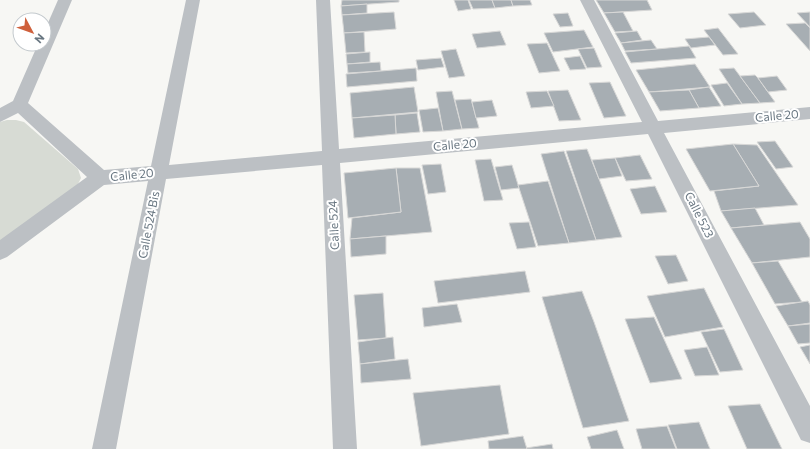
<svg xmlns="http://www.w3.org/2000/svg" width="810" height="449" font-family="Commissioner,sans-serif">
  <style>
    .green { fill: #d7dbd4 }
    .building { fill: #a7aeb3; stroke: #d8d8d7 }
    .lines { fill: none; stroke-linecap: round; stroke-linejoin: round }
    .street { fill: #bcc0c4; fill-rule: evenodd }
    .labels { text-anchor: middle; stroke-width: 4; stroke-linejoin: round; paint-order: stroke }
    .street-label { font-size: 12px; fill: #697782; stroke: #fff }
  </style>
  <rect width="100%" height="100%" fill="#f7f7f4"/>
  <polygon class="green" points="7,120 16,120 24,122 78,169 81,178 76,188 0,244 0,122"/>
  <g class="building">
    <polygon points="342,0 399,0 399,2 341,6"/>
    <polygon points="454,0 468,0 471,9 458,11"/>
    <polygon points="469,0 492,0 495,8 473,9"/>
    <polygon points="492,0 511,0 513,6 495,8"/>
    <polygon points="511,0 530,0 532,5 513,6"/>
    <polygon points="596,0 647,0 652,10 604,13"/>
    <polygon points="367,4 367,13 342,15 341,6"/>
    <polygon points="394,12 396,29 344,33 342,15"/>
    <polygon points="623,12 633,31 615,32 604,13"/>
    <polygon points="754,12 766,25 740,28 728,14"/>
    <polygon points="810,12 810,27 797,13"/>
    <polygon points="568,13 573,26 560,27 553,14"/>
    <polygon points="805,23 810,28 810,51 786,24"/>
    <polygon points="718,28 738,54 723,55 704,30"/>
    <polygon points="584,30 593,47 553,52 544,33"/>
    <polygon points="500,31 506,45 477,48 472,34"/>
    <polygon points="637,31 642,40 621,43 615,33"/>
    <polygon points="364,32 365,52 346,53 344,33"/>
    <polygon points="709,37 715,45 691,48 685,39"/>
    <polygon points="651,40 657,49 625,51 621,43"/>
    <polygon points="547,43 560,71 539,73 527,44"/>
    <polygon points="689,46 696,58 631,63 625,52"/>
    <polygon points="594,48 602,67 587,68 578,49"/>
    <polygon points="456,49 465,76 449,78 441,51"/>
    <polygon points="370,52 370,62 347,64 346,54"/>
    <polygon points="580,56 586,69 570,70 564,58"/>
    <polygon points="441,58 444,67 418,70 416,60"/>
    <polygon points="380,62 381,71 348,73 347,64"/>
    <polygon points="695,64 710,87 649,92 636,70"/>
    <polygon points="416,68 417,81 347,87 346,74"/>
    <polygon points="734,68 740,76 760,103 742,104 719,69"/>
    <polygon points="755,75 758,78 775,102 760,103 740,76"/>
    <polygon points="777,76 787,90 768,92 758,78"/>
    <polygon points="610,82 626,116 604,118 589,83"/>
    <polygon points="727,83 742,104 724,106 711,85"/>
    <polygon points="414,87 418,112 352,118 350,93"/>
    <polygon points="709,87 721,106 699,108 689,90"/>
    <polygon points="568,90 581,120 559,121 548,91"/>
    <polygon points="689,90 699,108 660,111 649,92"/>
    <polygon points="452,91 462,129 443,131 436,92"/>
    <polygon points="547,91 554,106 531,108 526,92"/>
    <polygon points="471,99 479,128 462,129 455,100"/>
    <polygon points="492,100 497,116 476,118 472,102"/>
    <polygon points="438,108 443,131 423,132 419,110"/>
    <polygon points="417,113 420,132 396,134 395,115"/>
    <polygon points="395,115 396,134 354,138 352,118"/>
    <polygon points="775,141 793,167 776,169 757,142"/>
    <polygon points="733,144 757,145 798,205 721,211 714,191 759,186"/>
    <polygon points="733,144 759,186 710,191 686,149"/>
    <polygon points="587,149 599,179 622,237 596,240 566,151"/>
    <polygon points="564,151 596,240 569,243 541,154"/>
    <polygon points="640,155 652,179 626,181 615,158"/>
    <polygon points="615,158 622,176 599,179 592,160"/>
    <polygon points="491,159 503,200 484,201 475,160"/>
    <polygon points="441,164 446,192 428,194 422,165"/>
    <polygon points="512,165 519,188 501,190 495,167"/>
    <polygon points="396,168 420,168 432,232 350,239 352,218 401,212"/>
    <polygon points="396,168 401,212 348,218 344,173"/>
    <polygon points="548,181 569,243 538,246 518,185"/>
    <polygon points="655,186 667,212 641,214 630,189"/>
    <polygon points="755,208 764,225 731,228 721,211"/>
    <polygon points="529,222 536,247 517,249 509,223"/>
    <polygon points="800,222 810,239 810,257 752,263 731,228"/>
    <polygon points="386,236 386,254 351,257 350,239"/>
    <polygon points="676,255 688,281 668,284 655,256"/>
    <polygon points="778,261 802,302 775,304 752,263"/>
    <polygon points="525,271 530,292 438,303 434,281"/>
    <polygon points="704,288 723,327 665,337 647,296"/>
    <polygon points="582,291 594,322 629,421 583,428 542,297"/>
    <polygon points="383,293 386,338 358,340 354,295"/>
    <polygon points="808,301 810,305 810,323 788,326 776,306"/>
    <polygon points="457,304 462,322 424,327 422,308"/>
    <polygon points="654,317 682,379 650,383 625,319"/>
    <polygon points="810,324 810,343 798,344 788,326"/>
    <polygon points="724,329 743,370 720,372 701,332"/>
    <polygon points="393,337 395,359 360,364 358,342"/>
    <polygon points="810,345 810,364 800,347"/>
    <polygon points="707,347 719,375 695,376 684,350"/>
    <polygon points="408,359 411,379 361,383 360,364"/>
    <polygon points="500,385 509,434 421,446 413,393"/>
    <polygon points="760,404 782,449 747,449 728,406"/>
    <polygon points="699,422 710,449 677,449 668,425"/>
    <polygon points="667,426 676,449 642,449 636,429"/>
    <polygon points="617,430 624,449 591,449 587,437"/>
    <polygon points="523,436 527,449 489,449 488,441"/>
    <polygon points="552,444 553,449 527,449 526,448"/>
  </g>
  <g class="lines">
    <polygon class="street" points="58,0 72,0 28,103 104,170 151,166 186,0 200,0 169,165 322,151 316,0 330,0 339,149 642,122 580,0 594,0 658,121 810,107 810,119 664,133 810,406 810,443 801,440 648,134 340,163 357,449 333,449 322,165 166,179 116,449 92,449 148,181 104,185 7,257 0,260 0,240 87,177 18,113 0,122 0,108 13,101 38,44 44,44 44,32"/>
  </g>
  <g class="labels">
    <g class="street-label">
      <text transform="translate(777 116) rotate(-5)" y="4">Calle 20</text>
      <text transform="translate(455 145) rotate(-5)" y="4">Calle 20</text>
      <text transform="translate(132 175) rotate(-6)" y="4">Calle 20</text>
      <text transform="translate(699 215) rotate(63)" y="4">Calle 523</text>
      <text transform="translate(149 225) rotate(-79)" y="4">Calle 524 Bis</text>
      <text transform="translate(334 225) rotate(-93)" y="4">Calle 524</text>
    </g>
  </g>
  <g transform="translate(32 32) rotate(131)"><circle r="19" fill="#ffffff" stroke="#c3c9cd"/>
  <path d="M0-3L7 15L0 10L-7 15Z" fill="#cf603c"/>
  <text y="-6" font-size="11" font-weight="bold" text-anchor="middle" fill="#697782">N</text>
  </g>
</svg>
